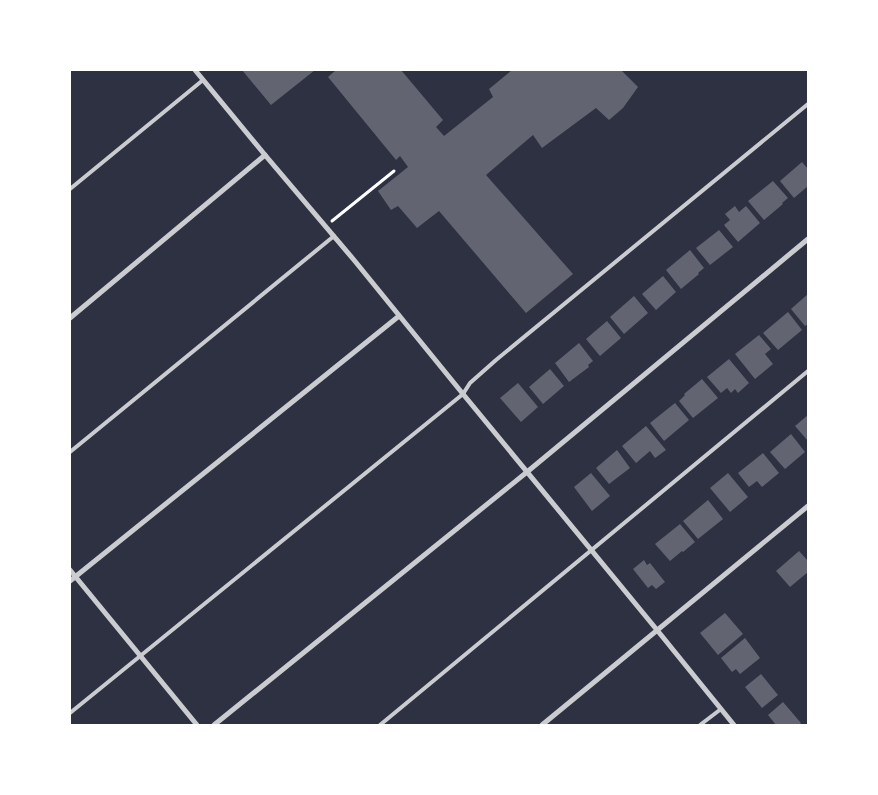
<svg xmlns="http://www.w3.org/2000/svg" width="878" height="795" font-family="'Fira Sans Condensed',sans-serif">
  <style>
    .building { fill: #626471 }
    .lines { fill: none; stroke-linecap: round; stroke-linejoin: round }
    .path { stroke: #fff; stroke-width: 3 }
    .service { stroke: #caccd0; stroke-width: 4 }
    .minor { stroke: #caccd0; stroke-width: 5 }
  </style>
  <rect width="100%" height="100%" fill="#2d3142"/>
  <g class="building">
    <polygon points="242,70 315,70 271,105"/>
    <polygon points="336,70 401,70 443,120 436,127 444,136 493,97 489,89 512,70 621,70 638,87 623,108 609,120 596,108 542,148 533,135 486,175 573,274 526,313 439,211 417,228 398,206 391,210 378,191 408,167 400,156 396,160 328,77"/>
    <polygon points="802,162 808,169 808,186 794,198 780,181"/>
    <polygon points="773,181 788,198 782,203 783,204 764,220 748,201"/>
    <polygon points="735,206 739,212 746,206 760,223 738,242 724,225 730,220 725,214"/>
    <polygon points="719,230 733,247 710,265 696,248"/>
    <polygon points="690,250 704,268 698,273 699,274 681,289 666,270"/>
    <polygon points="663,276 676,292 656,310 642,294"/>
    <polygon points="808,294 808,324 805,326 791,309"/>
    <polygon points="634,296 648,313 624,334 610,317"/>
    <polygon points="788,312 802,330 778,350 763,333"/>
    <polygon points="607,321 621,338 600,356 586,339"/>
    <polygon points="759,335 771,349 765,354 773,364 755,379 735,354"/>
    <polygon points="579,343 593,361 588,365 589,367 569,382 555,363"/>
    <polygon points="729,359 749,383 738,393 735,389 731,393 727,388 721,393 707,377"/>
    <polygon points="550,369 564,386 543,404 529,387"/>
    <polygon points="702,379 718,398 693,418 679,401 685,395 684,394"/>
    <polygon points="518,383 538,407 521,422 500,398"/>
    <polygon points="675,403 689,420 664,441 650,423"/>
    <polygon points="808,415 808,441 795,426"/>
    <polygon points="646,426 666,450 655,458 650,451 636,463 622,446"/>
    <polygon points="791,434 805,452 785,469 770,452"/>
    <polygon points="617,450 630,468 609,484 596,468"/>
    <polygon points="763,453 779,473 762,487 757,481 749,487 738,473"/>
    <polygon points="591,473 610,496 592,511 574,487"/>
    <polygon points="728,473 748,497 730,512 710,488"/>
    <polygon points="708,500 723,519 698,539 683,521"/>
    <polygon points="680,524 695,542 683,552 682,551 670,561 655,544"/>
    <polygon points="799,551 808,561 808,572 790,587 776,571"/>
    <polygon points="644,560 647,565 650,563 665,582 656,589 652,585 648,588 633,569"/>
    <polygon points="725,613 743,634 718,655 700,633"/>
    <polygon points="745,638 760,658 740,674 736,669 732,672 721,658"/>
    <polygon points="761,674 778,695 762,708 745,687"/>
    <polygon points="783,702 801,723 799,725 776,725 768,715"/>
  </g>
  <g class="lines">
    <polyline class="path" points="332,221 394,171"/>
    <g class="service">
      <polyline points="70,189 203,80"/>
      <polyline points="70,452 334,236"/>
      <polyline points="70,713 463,394 470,383 496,360 808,104"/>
      <polyline points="380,725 808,371"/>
      <polyline points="700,725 721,709"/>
    </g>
    <g class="minor">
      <polyline points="195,70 265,155 354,260 463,394 657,630 734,725"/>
      <polyline points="70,318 265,155"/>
      <polyline points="70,570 197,725"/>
      <polyline points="70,581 399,316"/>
      <polyline points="214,725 527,472 808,239"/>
      <polyline points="542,725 808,506"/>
    </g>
  </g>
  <rect width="878" height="795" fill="none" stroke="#ffffff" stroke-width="142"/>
</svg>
